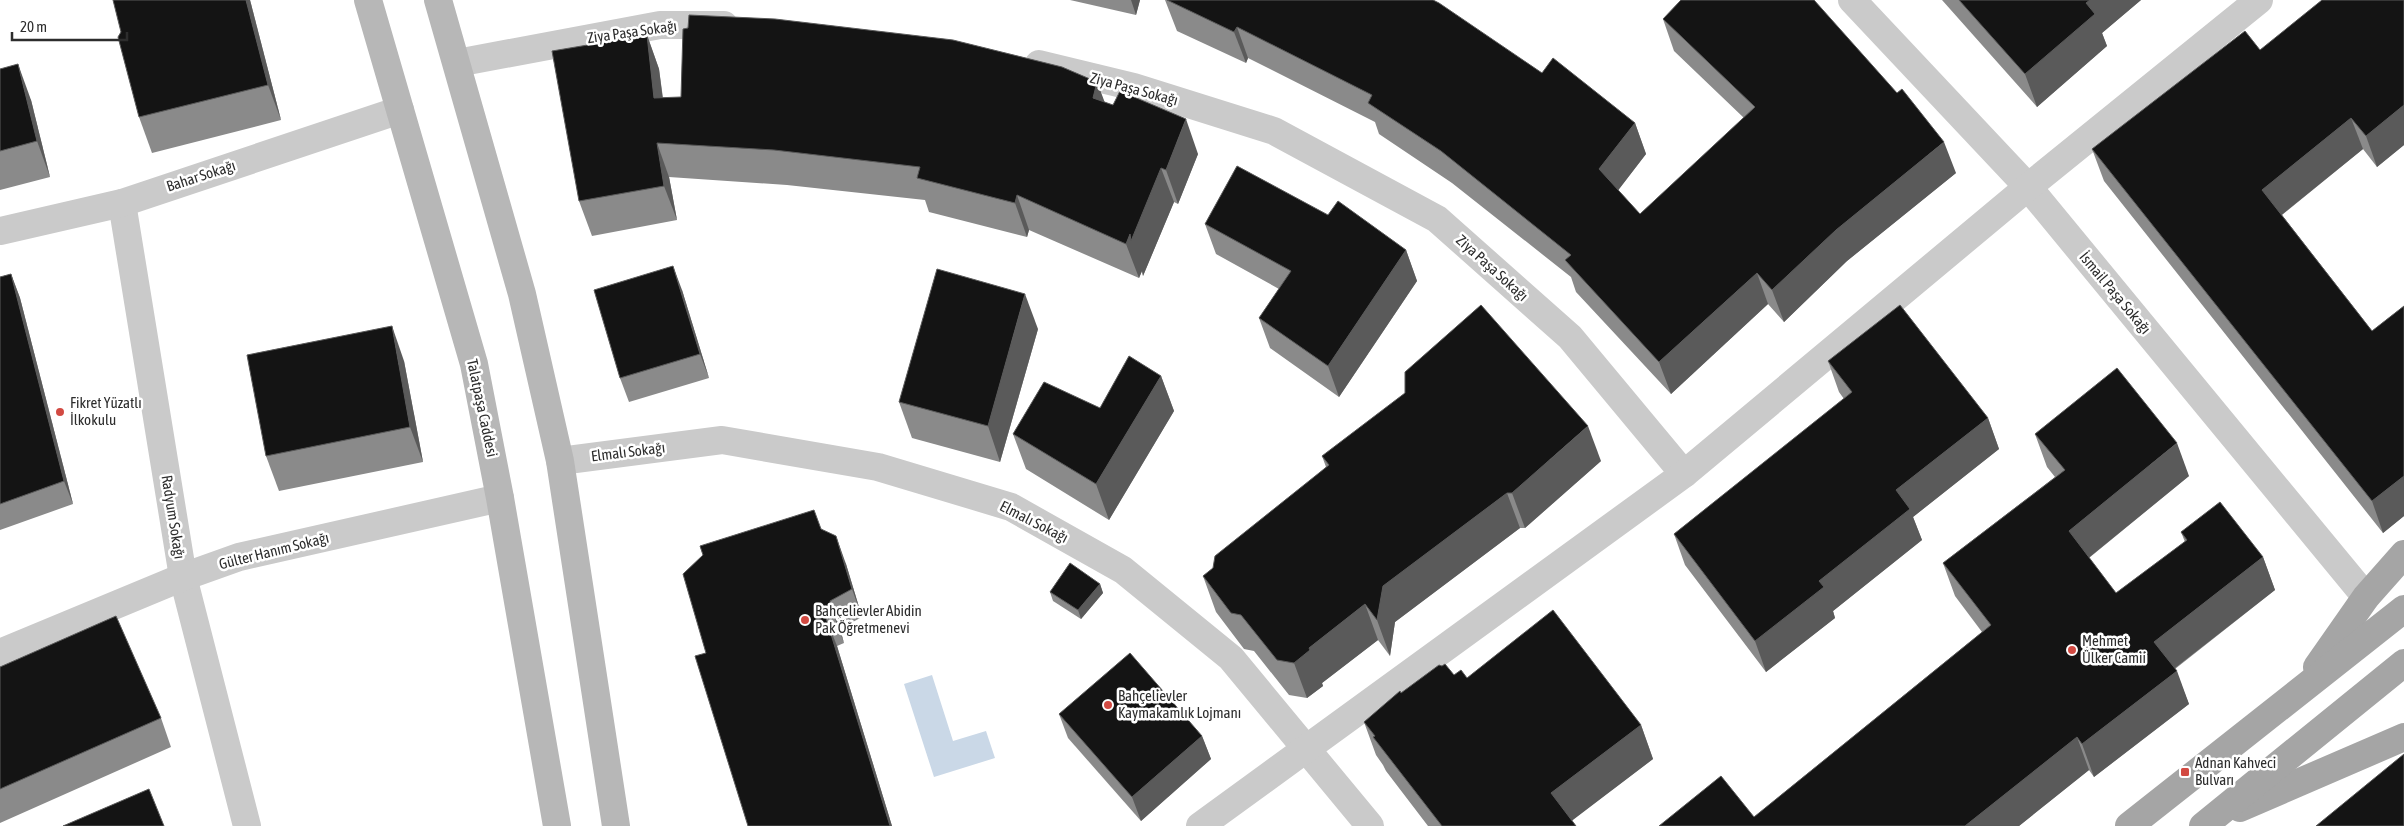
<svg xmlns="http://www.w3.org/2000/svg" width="2404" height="826" font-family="'Asap Condensed',sans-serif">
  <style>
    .water { fill: #cad8e7 }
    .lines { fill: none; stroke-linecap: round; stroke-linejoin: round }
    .minor { stroke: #cacaca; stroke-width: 28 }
    .secondary { stroke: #b7b7b7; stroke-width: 28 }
    .primary { stroke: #a5a5a5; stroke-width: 28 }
    .wall { fill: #8a8a8a }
    .shaded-wall { fill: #5a5a5a }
    .building { fill: #141414; stroke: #5a5a5a }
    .poi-dot { fill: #d24a42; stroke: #fff; stroke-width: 2 }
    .labels { text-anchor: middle; stroke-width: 5; stroke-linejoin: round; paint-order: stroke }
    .street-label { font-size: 15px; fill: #2d2d2d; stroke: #fff }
    .poi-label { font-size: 15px; fill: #2d2d2d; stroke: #fff; text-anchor: start }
  </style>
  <rect width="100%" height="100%" fill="#fff"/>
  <polygon class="water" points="932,675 953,741 986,731 995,758 934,777 904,684"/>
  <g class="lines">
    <g class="minor">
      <polyline points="1852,0 2028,187 2366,597"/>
      <polyline points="457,63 660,25 724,25"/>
      <polyline points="1039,64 1134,87 1274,131 1437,219 1570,337 1684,474"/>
      <polyline points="122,203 183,577 247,826"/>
      <polyline points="0,231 122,203 400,110"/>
      <polyline points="560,461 722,440 878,467 1011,507 1123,570 1231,658 1370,826"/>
      <polyline points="0,653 183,577 239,557 500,498"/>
      <polyline points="1200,826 1684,474 2028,187 2259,0"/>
    </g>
    <g class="secondary">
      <polyline points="368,0 474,364 500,498 557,826"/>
      <polyline points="438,0 522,294 560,461 616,826"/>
    </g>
    <g class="primary">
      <polyline points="2317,667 2366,597 2404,554"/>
      <polyline points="2240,808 2404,737"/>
      <polyline points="2129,826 2404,609"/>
      <polyline points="2203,826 2404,663"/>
    </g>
  </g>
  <g class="wall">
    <polygon points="250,0 281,120 152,153 139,117"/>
    <polygon points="1070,0 1140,0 1136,15"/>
    <polygon points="1165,0 1433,0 1542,73 1635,123 1646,154 1618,190 1640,214 1744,118 1674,51 1663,19 1956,173 1847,261 1784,322 1768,304 1671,394 1576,292 1571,277 1452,183 1379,134 1375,122 1248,58 1246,63 1177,31"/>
    <polygon points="1942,0 2141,0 2102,33 2107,46 2037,107"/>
    <polygon points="2404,0 2404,145 2377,167 2363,149 2282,215 2372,331 2404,306 2404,516 2383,533 2104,181 2092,149 2260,50"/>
    <polygon points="647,35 659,69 663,98 1097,82 1104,102 1198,154 1178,204 1174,202 1143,276 1142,271 1139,278 1029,230 1027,237 929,212 925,200 787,185 669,177 677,220 592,236 579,201"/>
    <polygon points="0,69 31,100 50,177 0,190"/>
    <polygon points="1328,215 1406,250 1417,281 1339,397 1270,348 1259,318 1279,289 1216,254 1205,224"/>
    <polygon points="11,274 20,298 73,504 0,530 0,277"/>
    <polygon points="682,290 709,378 629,402 620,378"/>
    <polygon points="1038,329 1000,462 912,438 899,402"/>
    <polygon points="404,361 423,462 279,491 266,456"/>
    <polygon points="1828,361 1988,418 1999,449 1913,517 1922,540 1833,611 1835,618 1766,672 1685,565 1674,534 1844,399 1839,392"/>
    <polygon points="1161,376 1174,411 1109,520 1026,469 1013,434 1100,408"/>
    <polygon points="2035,434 2189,476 2089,558 2116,593 2185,542 2181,532 2263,557 2275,590 2175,669 2189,704 2094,777 2089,770 2019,826 1659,826 1754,817 1982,632 1955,596 1943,563 2055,477 2047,467"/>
    <polygon points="1322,456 1601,461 1525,528 1520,528 1395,622 1390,656 1378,640 1322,683 1323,686 1307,698 1289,695 1254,651 1244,649 1216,612 1203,576 1213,568 1326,467"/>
    <polygon points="821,530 846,564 862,617 840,629 844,643 837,646 892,826 748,826 706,653"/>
    <polygon points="1100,584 1103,593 1081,619 1053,601 1050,592"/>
    <polygon points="0,667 161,718 171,747 0,823"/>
    <polygon points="1454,675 1467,678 1641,725 1653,759 1572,820 1576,826 1428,826 1386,771 1383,765 1376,755 1364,722 1401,693"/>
    <polygon points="1059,714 1202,736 1211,759 1141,821 1068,738"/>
  </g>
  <g class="shaded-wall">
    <polygon points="246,0 250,0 281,120 268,85"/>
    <polygon points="1131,0 1140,0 1136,15"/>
    <polygon points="2090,0 2141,0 2102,33 2107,46 2037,107 2025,74 2086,3"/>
    <polygon points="1237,27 1248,58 1246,63 1234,32"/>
    <polygon points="647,35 659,69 667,133 654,98"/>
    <polygon points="18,64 31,100 50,177 37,141"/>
    <polygon points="1097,82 1110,116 1093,98"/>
    <polygon points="2404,105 2404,145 2377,167 2366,136"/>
    <polygon points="2351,118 2363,149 2274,221 2262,190"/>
    <polygon points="1186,119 1198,154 1178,204 1166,170"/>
    <polygon points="1635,123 1646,154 1610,201 1599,169"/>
    <polygon points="1944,142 1956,173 1847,261 1784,322 1772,290 1836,230"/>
    <polygon points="657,143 669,177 677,220 664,186"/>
    <polygon points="1161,168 1174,202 1143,276 1142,271 1139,278 1126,244 1130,234"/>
    <polygon points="1017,195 1029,230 1027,237 1015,203"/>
    <polygon points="1406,250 1417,281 1339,397 1328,366"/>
    <polygon points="673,266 682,290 709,378 700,354"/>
    <polygon points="1757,273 1768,304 1671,394 1659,362"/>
    <polygon points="11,274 20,298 73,504 64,481"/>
    <polygon points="1025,294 1038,329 1000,462 988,426"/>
    <polygon points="392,326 404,361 423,462 410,427"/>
    <polygon points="1161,376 1174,411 1109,520 1096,484"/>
    <polygon points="1988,418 1999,449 1913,517 1922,540 1833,611 1835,618 1766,672 1755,641 1819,581 1896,490"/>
    <polygon points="1588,426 1601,461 1525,528 1512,493"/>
    <polygon points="2177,443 2189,476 2081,564 2069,531"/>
    <polygon points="2404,476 2404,516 2383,533 2372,501"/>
    <polygon points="1507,493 1520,528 1395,622 1390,656 1377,620 1383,586"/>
    <polygon points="836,536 846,564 862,617 852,589"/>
    <polygon points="2263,557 2275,590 2166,675 2154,642"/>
    <polygon points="1100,584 1103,593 1081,619 1078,610"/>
    <polygon points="830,601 840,629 844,643 834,616"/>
    <polygon points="1365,604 1378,640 1322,683 1323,686 1307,698 1294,663 1309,648"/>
    <polygon points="826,618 837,646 892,826 890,826"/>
    <polygon points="2177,671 2189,704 2094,777 2082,744"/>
    <polygon points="1641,725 1653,759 1565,826 1551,793"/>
    <polygon points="1202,736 1211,759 1141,821 1132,797"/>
    <polygon points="2077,737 2089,770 2019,826 1965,826"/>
  </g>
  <g class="building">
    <polygon points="113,0 246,0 268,85 139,117 118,37 121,32"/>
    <polygon points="1167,0 1433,0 1439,3 1542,73 1553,58 1635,123 1599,169 1640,214 1755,107 1663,19 1681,0 1814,0 1897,93 1902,89 1944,142 1836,230 1772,290 1757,273 1659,362 1565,260 1571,255 1441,151 1368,103 1372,95 1237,27 1234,32"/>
    <polygon points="1959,0 2090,0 2086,3 2095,14 2025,74"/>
    <polygon points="2322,0 2404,0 2404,105 2366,136 2351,118 2262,190 2372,331 2404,306 2404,476 2372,501 2092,149 2245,31 2260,50"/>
    <polygon points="689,15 775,19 953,40 1062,67 1097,82 1093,98 1113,105 1120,91 1186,119 1166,170 1161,168 1131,241 1130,234 1126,244 1017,195 1015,203 917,178 920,167 774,150 657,143 664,186 579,201 552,51 647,35 654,98 681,97 683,29 688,28"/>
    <polygon points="18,64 37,141 0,151 0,69"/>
    <polygon points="1237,166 1328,215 1338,201 1406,250 1328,366 1259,318 1291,271 1205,224"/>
    <polygon points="673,266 700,354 620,378 594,290"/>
    <polygon points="937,269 1025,294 988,426 899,402"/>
    <polygon points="11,274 64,481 0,504 0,277"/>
    <polygon points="1481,305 1588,426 1512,493 1507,493 1383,586 1377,620 1365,604 1309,648 1310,650 1294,663 1277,660 1241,615 1231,613 1203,576 1213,568 1215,556 1329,465 1322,456 1405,393 1405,372"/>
    <polygon points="1900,305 1988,418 1896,490 1910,509 1819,581 1824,587 1755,641 1674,534 1852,392 1828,361"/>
    <polygon points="392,326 410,427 266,456 247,355"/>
    <polygon points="1129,356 1161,376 1096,484 1013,434 1044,382 1100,408"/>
    <polygon points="2117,368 2177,443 2069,531 2116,593 2187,540 2181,532 2220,502 2263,557 2154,642 2177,671 2082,744 2077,737 1965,826 1659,826 1721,776 1754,817 1991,625 1943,563 2065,470 2035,434"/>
    <polygon points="814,510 821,529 836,536 852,589 830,601 834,616 826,618 890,826 748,826 695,656 706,653 683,574 703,555 700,546"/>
    <polygon points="1070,563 1100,584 1078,610 1050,592"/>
    <polygon points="1553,610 1641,725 1551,793 1576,826 1442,826 1373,737 1375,736 1364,722 1400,691 1401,693 1439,665 1442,666 1445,664 1454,675 1461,670 1467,678"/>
    <polygon points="116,616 161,718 0,789 0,667"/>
    <polygon points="1130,653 1202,736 1132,797 1059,714"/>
    <polygon points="2404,754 2404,826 2316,826"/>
    <polygon points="149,789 164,826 63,826"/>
  </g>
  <g class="poi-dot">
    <circle cx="60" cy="412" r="5"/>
    <circle cx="805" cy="620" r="5"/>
    <circle cx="2072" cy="650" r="5"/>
    <circle cx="1108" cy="705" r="5"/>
    <rect x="2180" y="767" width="10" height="10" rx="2.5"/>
  </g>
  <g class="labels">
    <g class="street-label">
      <text transform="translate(632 32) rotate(-8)" y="5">Ziya Paşa Sokağı</text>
      <text transform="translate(1134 89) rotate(15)" y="5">Ziya Paşa Sokağı</text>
      <text transform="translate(201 176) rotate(-18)" y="5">Bahar Sokağı</text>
      <text transform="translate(1492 268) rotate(42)" y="5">Ziya Paşa Sokağı</text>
      <text transform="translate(2115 293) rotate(50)" y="5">İsmail Paşa Sokağı</text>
      <text transform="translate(482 408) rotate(78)" y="5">Talatpaşa Caddesi</text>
      <text transform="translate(628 452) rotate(-7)" y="5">Elmalı Sokağı</text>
      <text transform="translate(173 517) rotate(81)" y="5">Radyum Sokağı</text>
      <text transform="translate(1034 522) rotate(27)" y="5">Elmalı Sokağı</text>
      <text transform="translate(274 551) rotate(-14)" y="5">Gülter Hanım Sokağı</text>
    </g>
    <g class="poi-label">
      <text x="70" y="408">Fikret Yüzatlı<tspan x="70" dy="17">İlkokulu</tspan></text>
      <text x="815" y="616">Bahçelievler Abidin<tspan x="815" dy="17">Pak Öğretmenevi</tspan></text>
      <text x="2082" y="646">Mehmet<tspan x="2082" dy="17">Ülker Camii</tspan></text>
      <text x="1118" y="701">Bahçelievler<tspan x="1118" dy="17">Kaymakamlık Lojmanı</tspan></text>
      <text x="2195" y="768">Adnan Kahveci<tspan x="2195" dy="17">Bulvarı</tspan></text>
    </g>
  </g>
  <path d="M12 32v8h115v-8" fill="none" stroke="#2d2d2d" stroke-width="2.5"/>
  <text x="20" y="32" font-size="15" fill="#2d2d2d" stroke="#ffffff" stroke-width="4" paint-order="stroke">20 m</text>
</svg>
